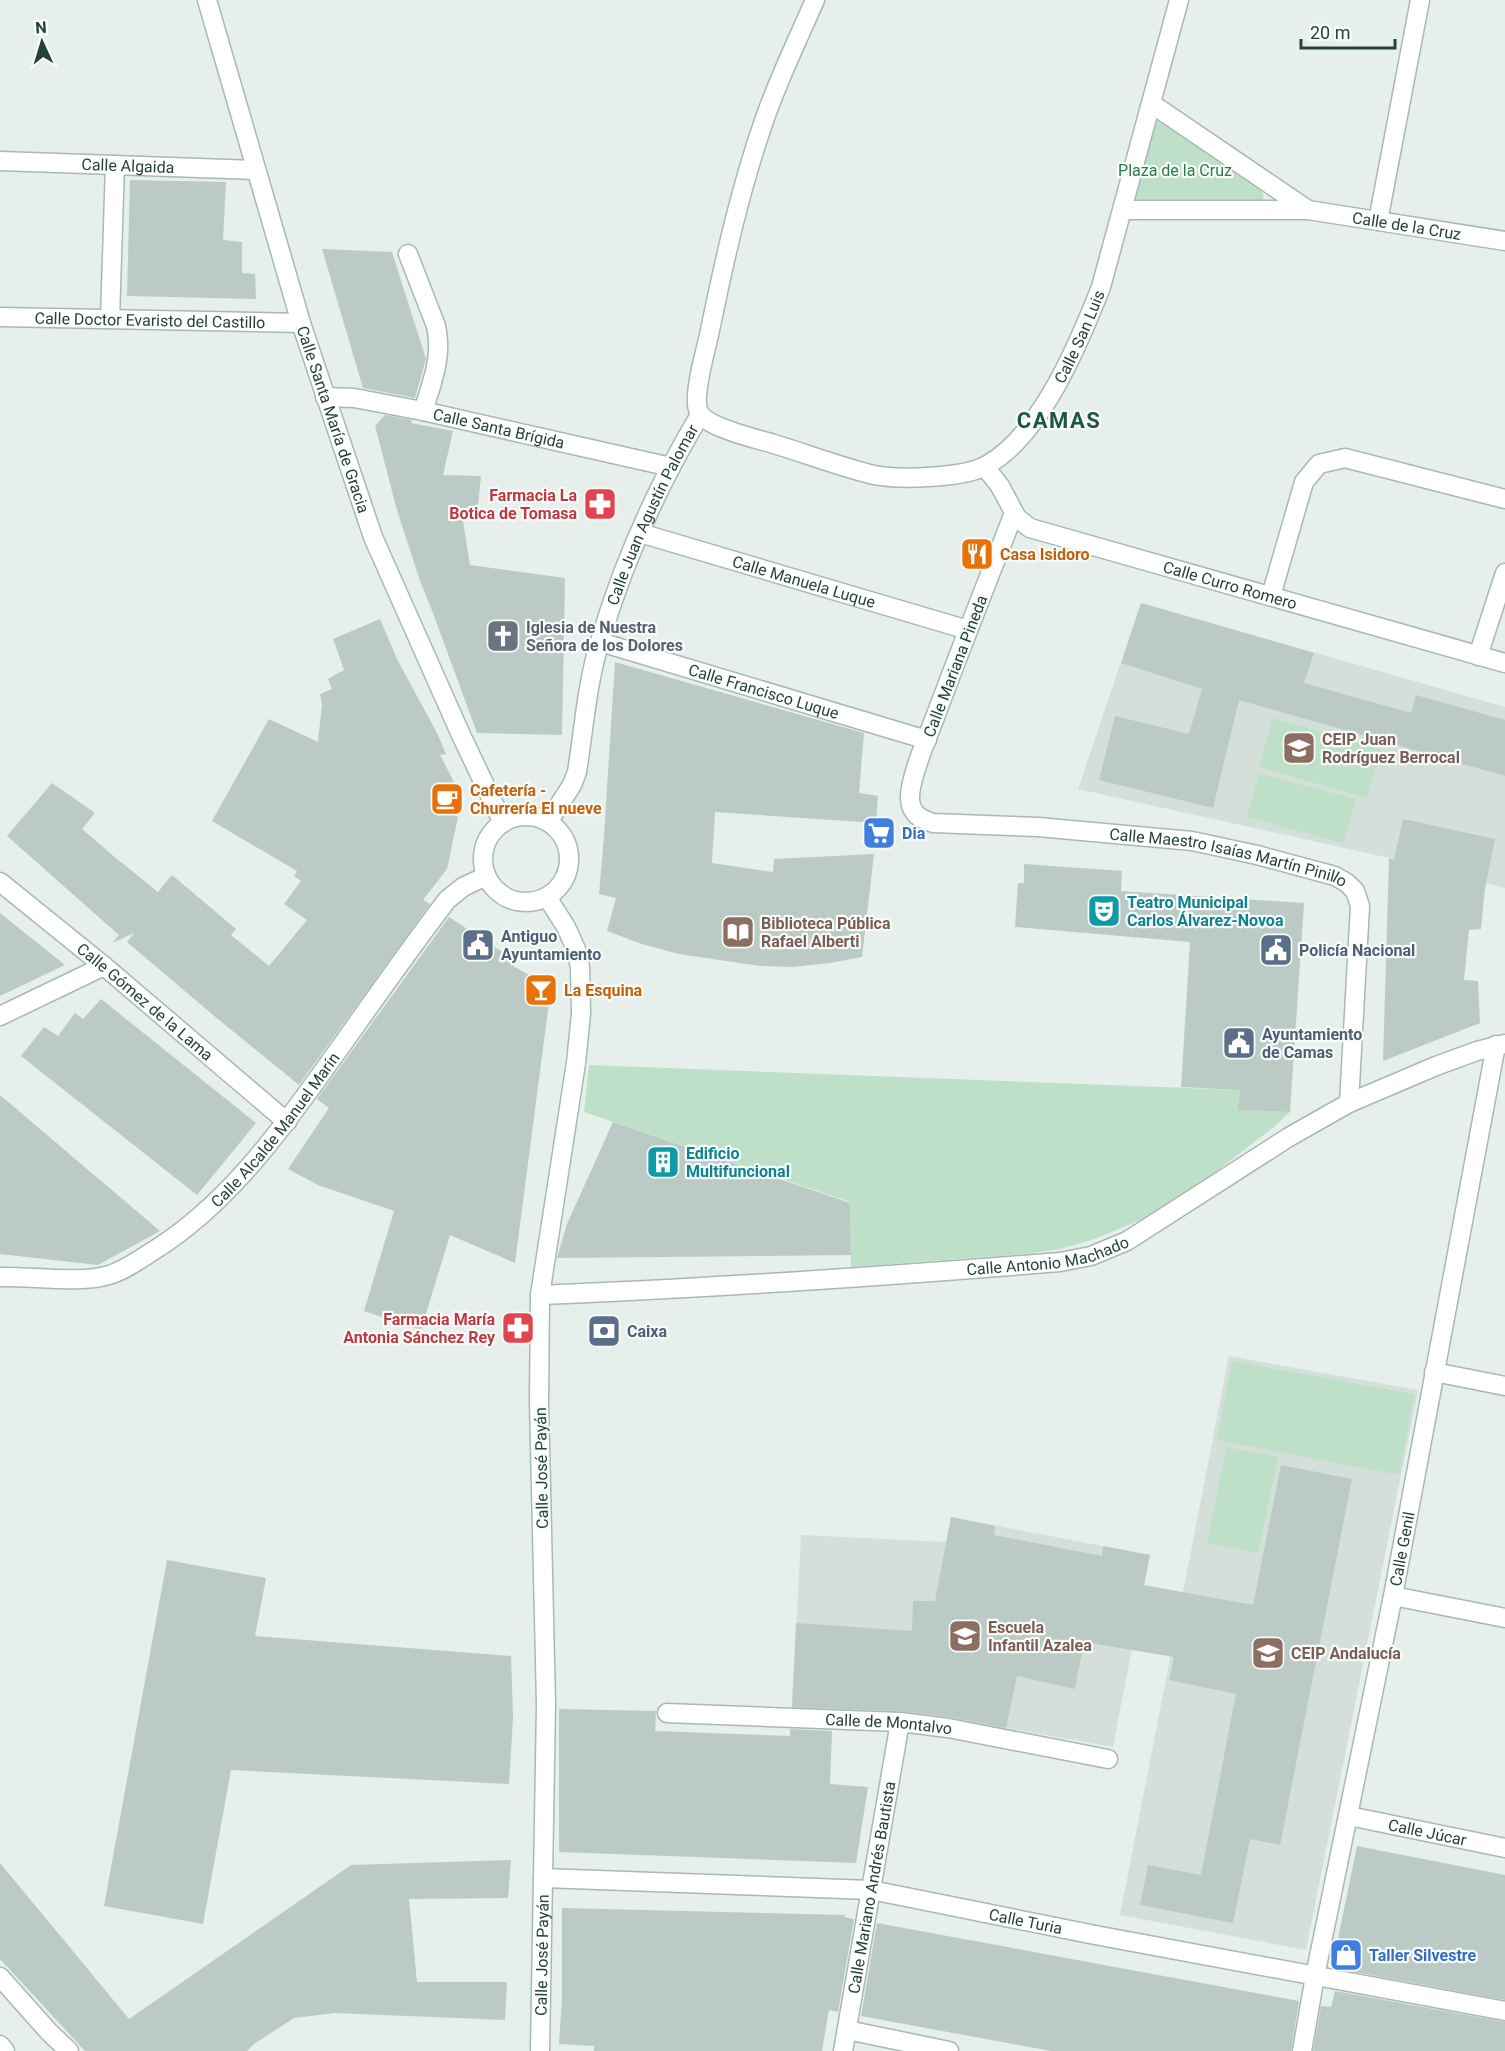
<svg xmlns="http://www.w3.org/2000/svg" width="1505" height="2051" font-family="Roboto,sans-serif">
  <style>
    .built { fill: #d4dfda }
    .green { fill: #bfe0c8 }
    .building { fill: #bbcac4 }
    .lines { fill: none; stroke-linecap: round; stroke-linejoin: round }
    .lane-casing { stroke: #a8b8b2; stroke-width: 21 }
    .street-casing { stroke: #a8b8b2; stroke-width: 21 }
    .secondary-casing { stroke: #a4bbb3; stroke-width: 21 }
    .lane { stroke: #fff; stroke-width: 18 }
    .street { stroke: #fff; stroke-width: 18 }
    .secondary { stroke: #fff; stroke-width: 18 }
    .labels { text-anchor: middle; stroke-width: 4.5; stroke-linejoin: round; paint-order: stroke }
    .street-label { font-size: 16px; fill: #24423a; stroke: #f7fbf9 }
    .park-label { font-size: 16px; fill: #2d7a4b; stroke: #f7fbf9 }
    .health-label { font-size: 16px; font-weight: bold; fill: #be3a42; stroke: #f7fbf9; text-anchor: end }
    .food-label { font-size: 16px; font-weight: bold; fill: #c56008; stroke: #f7fbf9; text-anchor: start }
    .worship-label { font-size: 16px; font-weight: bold; fill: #5b616d; stroke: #f7fbf9; text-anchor: start }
    .education-label { font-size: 16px; font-weight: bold; fill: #785e54; stroke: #f7fbf9; text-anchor: start }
    .shop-label { font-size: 16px; font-weight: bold; fill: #366cbe; stroke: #f7fbf9; text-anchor: start }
    .culture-label { font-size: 16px; font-weight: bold; fill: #0d838f; stroke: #f7fbf9; text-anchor: start }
    .service-label { font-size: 16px; font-weight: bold; fill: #4e5e75; stroke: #f7fbf9; text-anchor: start }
    .district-label { font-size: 22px; font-weight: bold; letter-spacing: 1.5px; fill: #1f5548; stroke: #f7fbf9 }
  </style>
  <rect width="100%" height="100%" fill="#e6efeb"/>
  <g class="built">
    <polygon points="1141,603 1505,707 1505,888 1389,858 1078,789"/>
    <polygon points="1229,1356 1418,1390 1306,1950 1120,1915"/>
    <polygon points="951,1517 1150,1555 1113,1747 934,1715 792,1708 801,1535 946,1542"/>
  </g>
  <g class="green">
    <path d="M1156,120L1259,186C1264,194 1266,200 1258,206L1133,201Z"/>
    <polygon points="1273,718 1381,749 1367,798 1259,767"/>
    <polygon points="1259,774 1356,799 1343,843 1247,817"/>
    <polygon points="589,1065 1240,1090 1239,1110 1290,1112 1274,1127 1197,1186 1152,1215 1095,1239 1060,1249 1026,1254 851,1267 850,1202 584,1112"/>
    <polygon points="1232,1361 1414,1394 1399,1475 1217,1440"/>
    <polygon points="1226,1447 1278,1457 1258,1553 1207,1543"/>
  </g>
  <g class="building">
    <polygon points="130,180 226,182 223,240 242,242 242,273 255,274 256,299 127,296"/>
    <polygon points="322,249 392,252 426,359 415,398 363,388"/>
    <polygon points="385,415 412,420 411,423 453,431 443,475 481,476 477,515 462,515 470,565 565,578 562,735 477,733 433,613 420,581 397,510 375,426"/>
    <polygon points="1141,603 1314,653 1304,683 1411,713 1416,695 1505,720 1505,776 1239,700 1213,808 1099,780 1115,716 1189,734 1202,689 1121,663"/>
    <polygon points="380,619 397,659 437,733 446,754 440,755 456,786 448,812 458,817 447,869 423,900 430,904 299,1085 213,1015 127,942 134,933 112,943 119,935 7,836 52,783 95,813 82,829 117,859 158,892 172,875 236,929 231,935 269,966 307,920 284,904 301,881 294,876 297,871 212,821 269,719 318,742 322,704 320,694 332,689 328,679 344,670 333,639"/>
    <polygon points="615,662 864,733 859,793 878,796 876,823 715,812 712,863 773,872 774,859 874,854 862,957 830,963 793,967 760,966 679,954 642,944 607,931 616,898 599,894 604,836"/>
    <polygon points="1403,819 1495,839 1485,888 1481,929 1469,930 1464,980 1478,981 1480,1023 1383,1061 1389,858 1394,860"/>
    <polygon points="1024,864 1122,871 1121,891 1304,903 1290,1112 1238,1110 1240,1090 1181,1087 1190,942 1015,927 1018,883 1024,883"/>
    <polygon points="0,913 65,965 0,996"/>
    <polygon points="449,917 516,961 513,966 551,987 515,1263 450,1235 421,1330 364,1311 394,1211 318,1185 288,1169 329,1108 317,1099"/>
    <polygon points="101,999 256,1123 197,1195 21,1056 44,1027 58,1036 75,1013 83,1019"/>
    <polygon points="0,1095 160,1231 98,1265 0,1254"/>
    <polygon points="613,1122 850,1203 851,1255 557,1258 567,1224"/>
    <polygon points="1281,1465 1352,1479 1280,1845 1250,1839 1233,1923 1140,1905 1148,1865 1201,1875 1236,1694 1169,1680 1174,1657 1084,1642 1075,1689 1017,1676 1006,1728 949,1717 901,1711 792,1707 796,1623 912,1631 913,1601 935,1601 951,1517 995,1526 994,1535 1102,1556 1103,1546 1150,1555 1144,1585 1253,1605"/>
    <polygon points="167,1560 266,1578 255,1636 511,1656 513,1718 509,1784 231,1770 203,1924 104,1906"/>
    <polygon points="559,1709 656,1711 655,1731 790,1736 790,1729 832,1731 830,1784 868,1787 856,1863 559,1852"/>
    <polygon points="1357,1846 1505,1875 1505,2000 1339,1969 1342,1955 1335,1953"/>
    <polygon points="511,1860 508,1898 409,1899 417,1982 507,1982 505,2020 335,2013 294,2018 254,2044 247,2051 85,2051 0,1959 0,1863 129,2019 351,1865"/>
    <polygon points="562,1908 845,1915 844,1917 854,1919 838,2012 829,2010 822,2051 594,2051 594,2046 559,2044 562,1998"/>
    <polygon points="877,1923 1299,2001 1291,2051 1051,2051 861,2016"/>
    <polygon points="1335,1991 1505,2022 1505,2051 1313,2051 1321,2006 1331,2007"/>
  </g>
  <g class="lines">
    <g class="lane-casing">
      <polyline id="lane" points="110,319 115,165"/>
    </g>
    <g class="street-casing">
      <g id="street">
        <path id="s1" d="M815,0C798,39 779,78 765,118C740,189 724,262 709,335C705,353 693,394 698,410C703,427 757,439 774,444C807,454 841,467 874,475C899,480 966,478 987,465C1041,435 1079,343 1101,287L1179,0"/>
        <polyline points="1152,104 1308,210"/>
        <path id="s2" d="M0,161L256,170"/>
        <path id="s3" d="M1123,210H1308L1505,241"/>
        <polyline points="1378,221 1420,0"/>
        <path d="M408,254L436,326C443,356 432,383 423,411"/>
        <path id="s4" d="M0,317L301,323"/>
        <path id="s5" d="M325,397L354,398L423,411L671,467"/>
        <path id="s6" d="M985,467L1000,486L1017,518L1030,528L1505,663"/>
        <path id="s7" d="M1014,513C987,582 960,650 934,720C927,738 909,780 910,799C911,814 920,819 933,823L1038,827L1192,841L1257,855L1335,876L1347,883L1355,891L1360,906L1349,1103"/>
        <path id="s8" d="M640,533L968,630"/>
        <polyline points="1271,596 1304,482 1319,464 1345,458 1505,499"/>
        <path id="s9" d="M600,642L927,740"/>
        <polyline points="1478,656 1505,573"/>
        <path id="s10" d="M548,822L572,785L577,772C584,728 587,683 600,641C623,563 658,485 700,415"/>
        <path id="s11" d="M0,882L104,966L287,1122"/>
        <polyline points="0,1016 104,966"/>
        <path id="s12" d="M0,1277C31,1276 81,1284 109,1275C125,1270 139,1260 153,1251C224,1207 276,1137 324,1070C365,1013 404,956 447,900L463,887L486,876"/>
        <path id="s13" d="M540,1295C714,1288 887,1276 1060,1262L1091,1256L1127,1241L1289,1137L1349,1103L1436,1066L1477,1051L1505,1044"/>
        <polyline points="1434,1372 1505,1386"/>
        <polyline points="1393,1596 1505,1618"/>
        <path id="s14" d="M667,1713L900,1722L948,1728L1108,1759"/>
        <path id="s15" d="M1349,1816L1505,1848"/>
        <path id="s16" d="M543,1878L871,1890L1095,1935L1505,2011"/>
        <polyline points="0,1977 49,2032 69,2051"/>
        <polyline points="847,2030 949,2051"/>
        <path id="s17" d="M843,2051L900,1722"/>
        <path id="s18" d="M1302,2051L1315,1976L1393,1596L1496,1045"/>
      </g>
    </g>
    <g class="secondary-casing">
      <g id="secondary">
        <path id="s19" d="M207,0L301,323L373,537L461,735L503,823"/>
        <circle cx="526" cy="859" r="43"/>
        <polyline points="0,2045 5,2051"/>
        <path id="s20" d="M540,2051L546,1704L539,1401L540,1295L576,1063L581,1014L580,967L576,949L566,927L547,897"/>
      </g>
    </g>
    <use href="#lane" class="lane"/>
    <use href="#street" class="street"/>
    <use href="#secondary" class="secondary"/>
  </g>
  <defs>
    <g id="pharmacy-square" transform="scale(1.725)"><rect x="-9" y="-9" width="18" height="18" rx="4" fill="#e0444e" stroke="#f7fbf9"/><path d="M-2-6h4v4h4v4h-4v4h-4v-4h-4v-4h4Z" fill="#fff"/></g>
    <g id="restaurant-square" transform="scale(1.725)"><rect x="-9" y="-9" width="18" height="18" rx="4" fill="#e8710a" stroke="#f7fbf9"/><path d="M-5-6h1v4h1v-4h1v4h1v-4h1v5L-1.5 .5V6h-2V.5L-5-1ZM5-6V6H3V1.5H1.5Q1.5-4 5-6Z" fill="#fff"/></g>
    <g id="church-square" transform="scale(1.725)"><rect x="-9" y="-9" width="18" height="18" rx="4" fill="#6b7280" stroke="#f7fbf9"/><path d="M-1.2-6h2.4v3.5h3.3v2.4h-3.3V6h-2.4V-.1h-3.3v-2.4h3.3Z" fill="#fff"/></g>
    <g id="school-square" transform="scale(1.725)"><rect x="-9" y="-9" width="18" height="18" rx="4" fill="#8d6e63" stroke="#f7fbf9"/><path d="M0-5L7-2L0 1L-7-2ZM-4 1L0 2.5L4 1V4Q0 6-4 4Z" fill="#fff"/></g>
    <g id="cafe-square" transform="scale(1.725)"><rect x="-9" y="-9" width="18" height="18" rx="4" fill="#e8710a" stroke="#f7fbf9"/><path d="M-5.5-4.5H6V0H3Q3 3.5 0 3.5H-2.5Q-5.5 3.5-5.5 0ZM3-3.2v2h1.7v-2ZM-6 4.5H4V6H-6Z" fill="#fff"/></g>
    <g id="supermarket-square" transform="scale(1.725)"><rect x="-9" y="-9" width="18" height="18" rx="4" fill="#3f7fe0" stroke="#f7fbf9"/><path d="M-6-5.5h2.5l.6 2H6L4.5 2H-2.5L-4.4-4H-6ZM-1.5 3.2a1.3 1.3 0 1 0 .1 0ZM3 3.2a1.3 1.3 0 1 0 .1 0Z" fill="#fff"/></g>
    <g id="theatre-square" transform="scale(1.725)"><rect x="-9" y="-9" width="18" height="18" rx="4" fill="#0f9aa8" stroke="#f7fbf9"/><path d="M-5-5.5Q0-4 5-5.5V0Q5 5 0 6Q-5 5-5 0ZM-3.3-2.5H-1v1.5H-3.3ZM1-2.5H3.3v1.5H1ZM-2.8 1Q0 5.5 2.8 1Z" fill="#fff"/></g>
    <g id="library-square" transform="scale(1.725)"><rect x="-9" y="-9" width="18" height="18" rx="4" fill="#8d6e63" stroke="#f7fbf9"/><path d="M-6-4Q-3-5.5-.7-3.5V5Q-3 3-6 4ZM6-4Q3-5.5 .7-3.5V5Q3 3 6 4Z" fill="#fff"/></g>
    <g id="civic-square" transform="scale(1.725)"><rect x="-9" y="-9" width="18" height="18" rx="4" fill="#5c6f8a" stroke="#f7fbf9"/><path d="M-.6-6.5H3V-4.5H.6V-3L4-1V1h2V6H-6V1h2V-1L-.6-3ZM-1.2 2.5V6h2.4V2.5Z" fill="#fff"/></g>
    <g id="bar-square" transform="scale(1.725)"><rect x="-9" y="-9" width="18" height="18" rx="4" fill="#e8710a" stroke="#f7fbf9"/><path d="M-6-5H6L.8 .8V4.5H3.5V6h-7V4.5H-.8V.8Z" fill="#fff"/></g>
    <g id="building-square" transform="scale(1.725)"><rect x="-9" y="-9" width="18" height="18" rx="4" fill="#0f9aa8" stroke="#f7fbf9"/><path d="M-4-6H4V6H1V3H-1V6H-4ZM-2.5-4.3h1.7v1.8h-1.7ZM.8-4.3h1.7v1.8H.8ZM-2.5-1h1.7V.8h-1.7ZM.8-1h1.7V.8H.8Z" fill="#fff"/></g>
    <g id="bank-square" transform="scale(1.725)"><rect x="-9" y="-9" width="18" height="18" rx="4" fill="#5c6f8a" stroke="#f7fbf9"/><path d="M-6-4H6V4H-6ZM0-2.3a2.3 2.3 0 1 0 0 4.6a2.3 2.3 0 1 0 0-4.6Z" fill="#fff"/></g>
    <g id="shop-square" transform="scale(1.725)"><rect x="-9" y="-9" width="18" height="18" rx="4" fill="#3f7fe0" stroke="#f7fbf9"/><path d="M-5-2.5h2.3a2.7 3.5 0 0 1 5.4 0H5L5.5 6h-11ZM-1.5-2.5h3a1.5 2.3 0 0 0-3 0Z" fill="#fff"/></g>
  </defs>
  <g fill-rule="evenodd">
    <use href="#pharmacy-square" x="600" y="504"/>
    <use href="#restaurant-square" x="977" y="554"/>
    <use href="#church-square" x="503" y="636"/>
    <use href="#school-square" x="1299" y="748"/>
    <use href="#cafe-square" x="447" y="799"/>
    <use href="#supermarket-square" x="879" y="833"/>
    <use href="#theatre-square" x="1104" y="911"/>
    <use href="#library-square" x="738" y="932"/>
    <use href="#civic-square" x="478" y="945"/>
    <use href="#civic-square" x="1276" y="950"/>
    <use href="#bar-square" x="541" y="990"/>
    <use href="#civic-square" x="1239" y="1043"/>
    <use href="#building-square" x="663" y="1162"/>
    <use href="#pharmacy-square" x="518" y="1328"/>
    <use href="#bank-square" x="604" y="1331"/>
    <use href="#school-square" x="965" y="1636"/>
    <use href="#school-square" x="1268" y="1653"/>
    <use href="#shop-square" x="1346" y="1955"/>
  </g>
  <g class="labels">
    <g class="street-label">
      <text dy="6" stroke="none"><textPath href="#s2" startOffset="128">Calle Algaida</textPath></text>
      <text dy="6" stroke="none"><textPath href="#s3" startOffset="285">Calle de la Cruz</textPath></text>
      <text dy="6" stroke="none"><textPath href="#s4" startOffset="150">Calle Doctor Evaristo del Castillo</textPath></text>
      <text dy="6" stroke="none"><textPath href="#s1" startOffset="894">Calle San Luis</textPath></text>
      <text dy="6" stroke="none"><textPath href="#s19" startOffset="438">Calle Santa María de Gracia</textPath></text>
      <text dy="6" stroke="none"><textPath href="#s5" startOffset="177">Calle Santa Brígida</textPath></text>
      <text dy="6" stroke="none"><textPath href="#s10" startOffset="328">Calle Juan Agustín Palomar</textPath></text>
      <text dy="6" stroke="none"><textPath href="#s8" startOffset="171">Calle Manuela Luque</textPath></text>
      <text dy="6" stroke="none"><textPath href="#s6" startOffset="285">Calle Curro Romero</textPath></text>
      <text transform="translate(955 666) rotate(-69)" y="6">Calle Mariana Pineda</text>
      <text dy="6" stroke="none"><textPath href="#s9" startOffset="171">Calle Francisco Luque</textPath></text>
      <text dy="6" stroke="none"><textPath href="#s7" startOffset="639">Calle Maestro Isaías Martín Pinillo</textPath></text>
      <text dy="6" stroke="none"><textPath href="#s11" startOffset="188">Calle Gómez de la Lama</textPath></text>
      <text dy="6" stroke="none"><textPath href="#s12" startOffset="333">Calle Alcalde Manuel Marín</textPath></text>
      <text dy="6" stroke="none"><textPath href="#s13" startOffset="510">Calle Antonio Machado</textPath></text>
      <text transform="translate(541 1468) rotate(-91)" y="6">Calle José Payán</text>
      <text dy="6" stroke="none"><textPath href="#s18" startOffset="512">Calle Genil</textPath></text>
      <text dy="6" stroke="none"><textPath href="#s14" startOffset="222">Calle de Montalvo</textPath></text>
      <text dy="6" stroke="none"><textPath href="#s15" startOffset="80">Calle Júcar</textPath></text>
      <text dy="6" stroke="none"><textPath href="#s17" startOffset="166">Calle Mariano Andrés Bautista</textPath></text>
      <text dy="6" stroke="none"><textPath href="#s16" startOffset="486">Calle Turia</textPath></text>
      <text dy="6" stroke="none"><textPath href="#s20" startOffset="96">Calle José Payán</textPath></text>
    </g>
    <g class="park-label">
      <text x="1175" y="176">Plaza de la Cruz</text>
    </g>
    <g class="health-label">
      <text x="577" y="501">Farmacia La<tspan x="577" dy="18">Botica de Tomasa</tspan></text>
      <text x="495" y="1325">Farmacia María<tspan x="495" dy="18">Antonia Sánchez Rey</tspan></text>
    </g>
    <g class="food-label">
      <text x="1000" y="560">Casa Isidoro</text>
      <text x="470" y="796">Cafetería -<tspan x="470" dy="18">Churrería El nueve</tspan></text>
      <text x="564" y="996">La Esquina</text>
    </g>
    <g class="worship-label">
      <text x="526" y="633">Iglesia de Nuestra<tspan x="526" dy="18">Señora de los Dolores</tspan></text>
    </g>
    <g class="education-label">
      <text x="1322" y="745">CEIP Juan<tspan x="1322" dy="18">Rodríguez Berrocal</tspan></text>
      <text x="761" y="929">Biblioteca Pública<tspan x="761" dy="18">Rafael Alberti</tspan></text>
      <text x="988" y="1633">Escuela<tspan x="988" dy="18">Infantil Azalea</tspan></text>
      <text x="1291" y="1659">CEIP Andalucía</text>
    </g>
    <g class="shop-label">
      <text x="902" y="839">Dia</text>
      <text x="1369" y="1961">Taller Silvestre</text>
    </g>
    <g class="culture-label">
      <text x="1127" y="908">Teatro Municipal<tspan x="1127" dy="18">Carlos Álvarez-Novoa</tspan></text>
      <text x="686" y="1159">Edificio<tspan x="686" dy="18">Multifuncional</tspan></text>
    </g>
    <g class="service-label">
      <text x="501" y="942">Antiguo<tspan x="501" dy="18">Ayuntamiento</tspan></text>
      <text x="1299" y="956">Policía Nacional</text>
      <text x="1262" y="1040">Ayuntamiento<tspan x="1262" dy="18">de Camas</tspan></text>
      <text x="627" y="1337">Caixa</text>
    </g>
    <g class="district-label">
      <text x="1059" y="428">CAMAS</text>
    </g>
  </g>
  <g transform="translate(42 42) rotate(356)" stroke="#f7fbf9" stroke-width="4.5" paint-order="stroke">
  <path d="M0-4.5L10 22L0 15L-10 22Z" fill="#24423a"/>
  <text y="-9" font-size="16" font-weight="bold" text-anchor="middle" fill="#24423a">N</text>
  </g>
  <path d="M1301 39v9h94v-9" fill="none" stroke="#24423a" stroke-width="3"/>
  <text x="1310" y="39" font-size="18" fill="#24423a" stroke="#f7fbf9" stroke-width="4.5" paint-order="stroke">20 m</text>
</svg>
